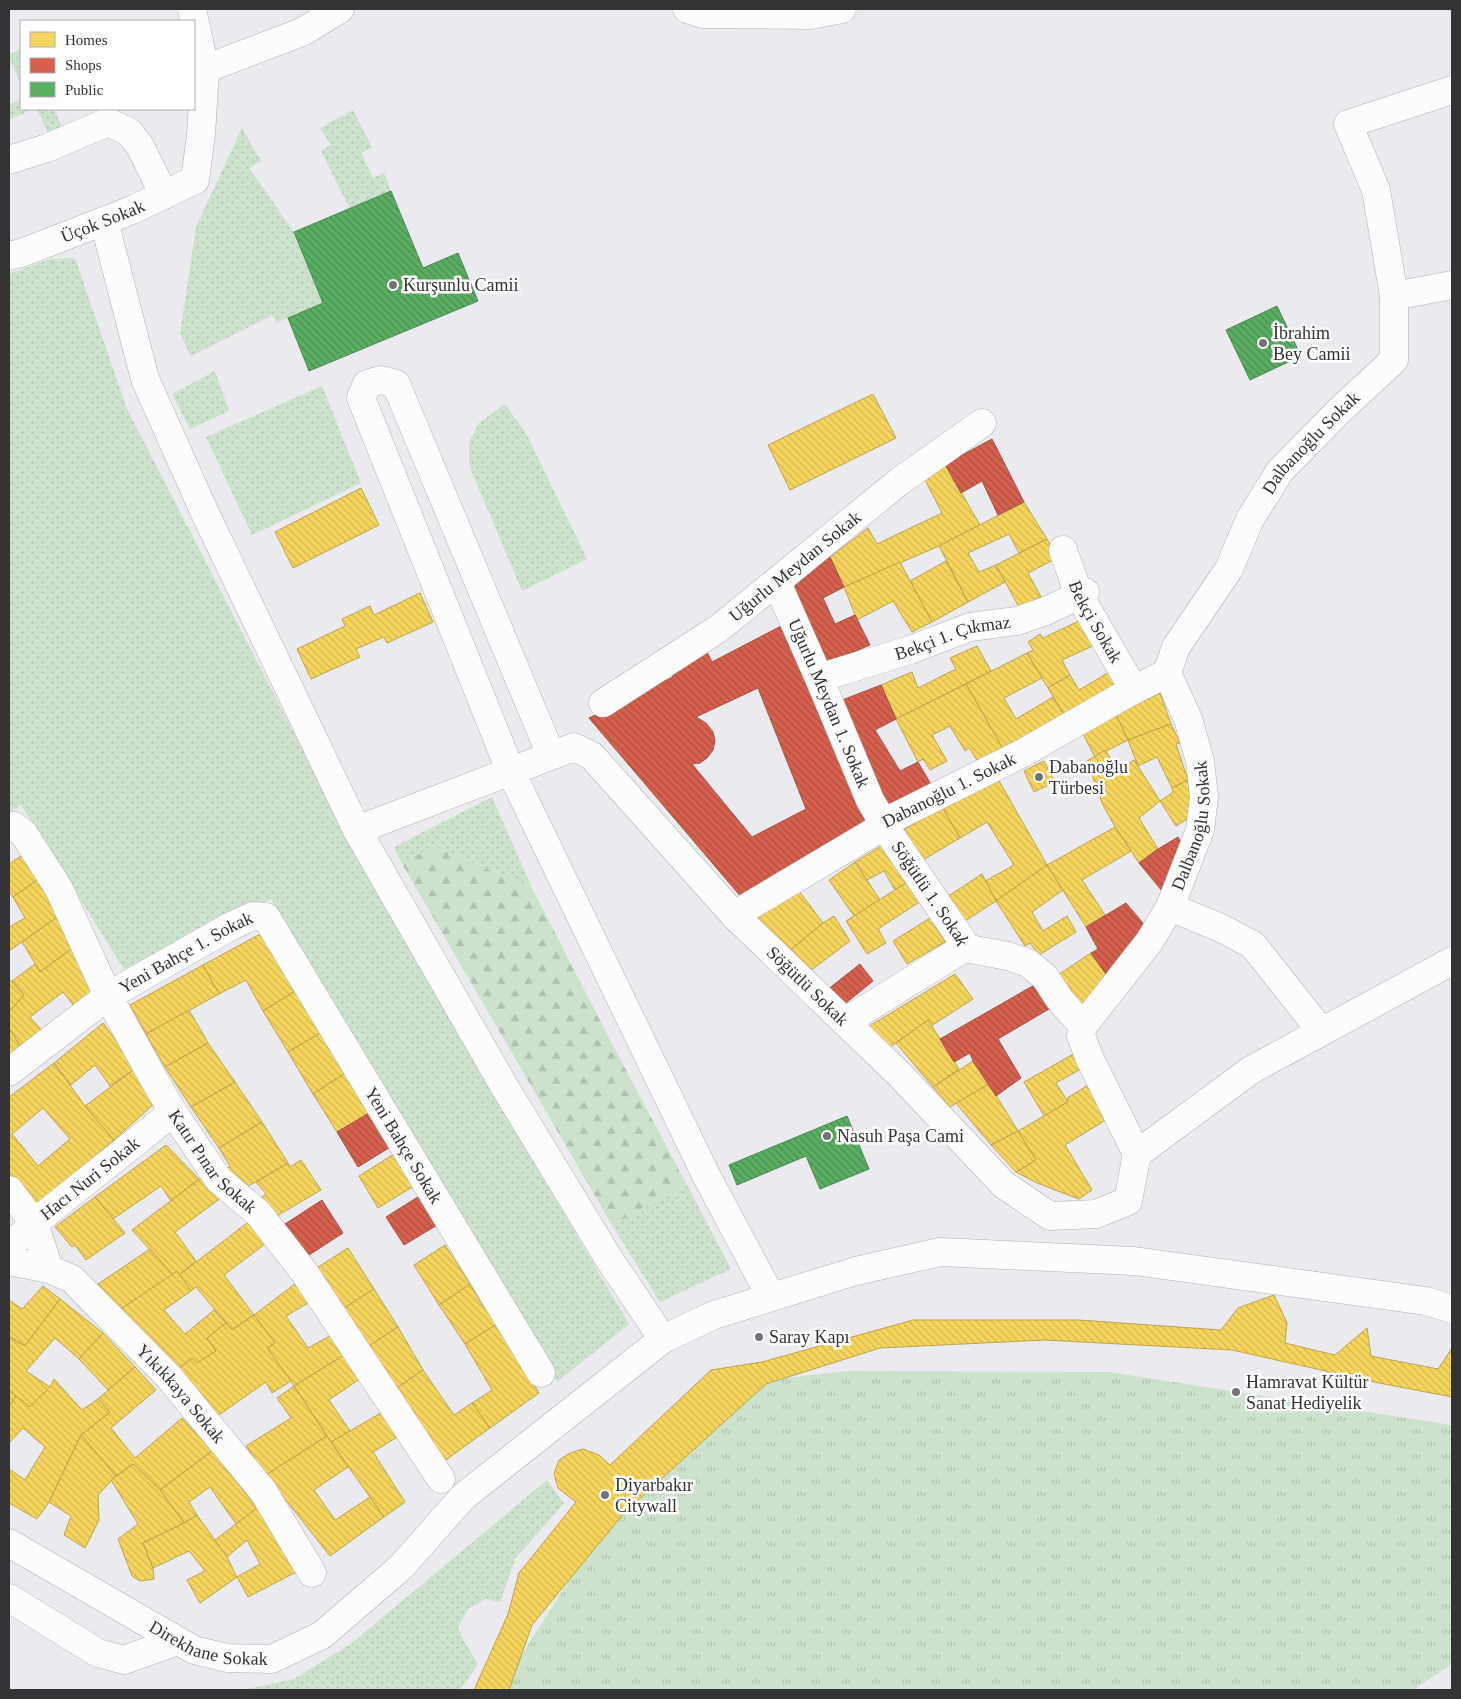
<svg xmlns="http://www.w3.org/2000/svg" width="1461" height="1699" font-family="'Times New Roman',serif">
  <style>
    .grass { fill: url(#grass-dots) }
    .forest { fill: url(#forest-firs) }
    .park { fill: url(#park-tufts) }
    .homes { fill: url(#homes-back-hatch); stroke: #bca451; fill-rule: evenodd }
    .shops { fill: url(#shops-back-hatch); stroke: #a55246; fill-rule: evenodd }
    .public { fill: url(#public-back-hatch); stroke: #4e8954 }
    .lines { fill: none; stroke-linecap: round; stroke-linejoin: round }
    .minor-casing { stroke: #b0b0b4; stroke-width: 29 }
    .minor { stroke: #fcfcfd; stroke-width: 28 }
    .poi-dot { fill: #737377; stroke: #fff; stroke-width: 2 }
    .labels { text-anchor: middle; stroke-width: 5; stroke-linejoin: round; paint-order: stroke }
    .street-label { font-size: 18px; fill: #333336; stroke: #fff }
    .poi-label { font-size: 18px; fill: #333336; stroke: #fff; text-anchor: start }
  </style>
  <defs>
    <pattern id="grass-dots" width="8" height="8" patternUnits="userSpaceOnUse" patternTransform="scale(1.25)"><rect width="8" height="8" fill="#cde2cd"/><path d="M2 2h.1M6 6h.1" fill="none" stroke="#b0c2b1" stroke-width="1.8" stroke-linecap="round"/></pattern>
    <pattern id="forest-firs" width="22" height="20" patternUnits="userSpaceOnUse" patternTransform="scale(1.25)"><rect width="22" height="20" fill="#cde2cd"/><path d="M5 1l3.5 6h-7zM16 11l3.5 6h-7z" fill="#b0c2b1"/></pattern>
    <pattern id="park-tufts" width="24" height="20" patternUnits="userSpaceOnUse" patternTransform="scale(1.25)"><rect width="24" height="20" fill="#cde2cd"/><path d="M3 7l-1-3M5 7V3M7 7l1-3M15 17l-1-3M17 17v-4M19 17l1-3" fill="none" stroke="#b0c2b1"/></pattern>
    <pattern id="homes-back-hatch" width="6" height="6" patternUnits="userSpaceOnUse" patternTransform="scale(1.25)"><rect width="6" height="6" fill="#f6d55c"/><path d="M-1 5l2 2M0 0l6 6M5-1l2 2" fill="none" stroke="#d3b751"/></pattern>
    <pattern id="shops-back-hatch" width="6" height="6" patternUnits="userSpaceOnUse" patternTransform="scale(1.25)"><rect width="6" height="6" fill="#d6604d"/><path d="M-1 5l2 2M0 0l6 6M5-1l2 2" fill="none" stroke="#ae5041"/></pattern>
    <pattern id="public-back-hatch" width="6" height="6" patternUnits="userSpaceOnUse" patternTransform="scale(1.25)"><rect width="6" height="6" fill="#5aae61"/><path d="M-1 5l2 2M0 0l6 6M5-1l2 2" fill="none" stroke="#4b8e51"/></pattern>
  </defs>
  <rect width="100%" height="100%" fill="#eaeaef"/>
  <g class="grass">
    <polygon points="21,49 21,84 9,57 9,55"/>
    <polygon points="21,99 21,109 33,109 9,120 9,105"/>
    <polygon points="37,109 54,109 62,127 48,133"/>
    <polygon points="353,110 372,147 361,153 373,178 384,173 391,191 350,209 321,151 331,145 320,128"/>
    <polygon points="242,128 261,161 249,168 294,232 323,303 276,323 273,315 191,356 180,334 196,227"/>
    <polygon points="75,258 127,409 349,840 498,1102 629,1324 557,1382 271,899 124,969 21,805 9,813 9,274 50,259"/>
    <polygon points="215,371 229,411 190,429 172,394"/>
    <polygon points="322,386 361,483 252,535 206,437"/>
    <polygon points="505,404 527,435 587,559 522,591 469,465 469,443 479,423"/>
    <polygon points="492,797 532,888 436,847 401,862 394,847"/>
    <polygon points="687,1185 731,1269 660,1302 612,1225"/>
    <polygon points="547,1480 564,1503 515,1559 500,1602 486,1599 468,1609 458,1627 464,1641 478,1664 460,1690 242,1690 294,1679 352,1643"/>
  </g>
  <polygon class="forest" points="436,847 532,888 610,1040 687,1185 612,1225 401,862"/>
  <polygon class="park" points="848,1371 1109,1372 1452,1425 1452,1664 1413,1690 499,1690 600,1532 727,1399 786,1378"/>
  <g class="homes">
    <polygon points="873,394 896,438 790,490 768,445"/>
    <polygon points="945,464 980,525 939,546 844,587 830,557 868,528 877,544 942,513 924,478"/>
    <polygon points="361,488 379,525 293,568 275,532"/>
    <polygon points="1024,502 1047,539 1019,553 1009,534 968,553 979,572 996,565 1005,582 968,602 939,546"/>
    <polygon points="1047,539 1057,558 1028,573 1041,597 1019,607 996,565"/>
    <polygon points="946,561 968,602 932,622 910,581"/>
    <polygon points="900,562 932,622 912,632 893,601 857,620 844,587"/>
    <polygon points="420,593 433,622 387,643 384,637 356,649 360,657 311,679 297,649 345,626 342,619 370,606 374,615"/>
    <polygon points="1083,619 1097,644 1062,660 1070,675 1048,688 1027,653 1033,650 1028,642 1040,634 1043,638"/>
    <polygon points="977,646 991,671 896,719 881,685 912,672 918,688 956,669 950,658"/>
    <polygon points="1027,653 1042,678 1004,698 1016,719 1053,697 1067,720 1006,754 966,684"/>
    <polygon points="1111,671 1120,691 1067,720 1048,688 1070,675 1079,690"/>
    <polygon points="966,684 1006,754 982,768 969,748 965,751 950,726 932,735 947,761 930,770 923,759 918,762 896,719"/>
    <polygon points="1160,693 1171,724 1128,740 1116,714"/>
    <polygon points="1116,714 1128,740 1095,757 1083,734"/>
    <polygon points="1171,724 1180,743 1176,744 1188,780 1172,788 1157,757 1138,766 1128,740"/>
    <polygon points="1105,750 1118,770 1134,760 1160,801 1139,818 1158,849 1139,863 1115,827 1103,805 1087,761"/>
    <polygon points="1044,761 1055,782 1034,792 1024,771"/>
    <polygon points="998,779 1047,865 996,901 985,881 1014,865 987,822 960,838 942,807"/>
    <polygon points="1188,780 1191,805 1189,818 1176,826 1160,801 1173,792 1172,788"/>
    <polygon points="942,807 960,838 918,863 900,832"/>
    <polygon points="1115,827 1131,851 1082,880 1105,915 1086,927 1047,865"/>
    <polygon points="886,843 909,881 895,890 884,871 867,880 855,862"/>
    <polygon points="24,854 40,878 13,897 9,891 9,864"/>
    <polygon points="855,862 880,900 854,916 829,880"/>
    <polygon points="1047,865 1063,890 1032,912 1043,931 1067,916 1076,932 1039,955 1030,943 1025,946 996,901"/>
    <polygon points="982,874 996,901 956,927 939,902"/>
    <polygon points="40,878 60,915 9,951 9,927 25,918 13,897"/>
    <polygon points="909,881 921,901 878,929 886,943 867,954 846,921"/>
    <polygon points="799,891 823,923 788,952 757,917"/>
    <polygon points="60,915 78,944 40,972 22,942"/>
    <polygon points="834,916 850,941 806,974 788,952 823,923"/>
    <polygon points="930,918 945,942 907,964 893,941"/>
    <polygon points="264,932 297,990 263,1011 246,980 219,994 203,965"/>
    <polygon points="78,944 98,988 74,1006 63,992 30,1017 45,1034 22,1049 9,1028 9,1012 24,995 12,981 35,964 40,972"/>
    <polygon points="1091,953 1108,977 1080,1013 1055,977"/>
    <polygon points="203,965 219,994 146,1034 130,1005"/>
    <polygon points="955,974 973,999 931,1026 928,1020 886,1050 868,1027"/>
    <polygon points="9,979 24,995 9,1012"/>
    <polygon points="297,990 322,1032 288,1052 263,1011"/>
    <polygon points="189,1010 208,1043 165,1067 146,1034"/>
    <polygon points="928,1020 959,1069 933,1087 896,1043"/>
    <polygon points="103,1023 136,1068 110,1086 95,1065 71,1085 54,1063"/>
    <polygon points="9,1028 22,1049 9,1060"/>
    <polygon points="322,1032 347,1072 313,1094 288,1052"/>
    <polygon points="208,1043 235,1082 191,1107 165,1067"/>
    <polygon points="1077,1052 1086,1066 1056,1083 1068,1102 1044,1116 1024,1082"/>
    <polygon points="973,1061 989,1084 950,1107 933,1087"/>
    <path d="M54,1063L85,1106L114,1140L36,1206L9,1173V1097ZM43,1108L70,1139L38,1166L12,1134Z"/>
    <polygon points="136,1068 155,1103 114,1140 85,1106"/>
    <polygon points="347,1072 371,1112 337,1132 313,1094"/>
    <polygon points="235,1082 262,1122 219,1148 191,1107"/>
    <polygon points="989,1084 1018,1131 991,1145 956,1103"/>
    <polygon points="1090,1084 1109,1118 1065,1145 1092,1190 1079,1199 1037,1183 1016,1172 1036,1160 1018,1131 1068,1102 1067,1098"/>
    <polygon points="262,1122 288,1163 245,1188 239,1178 235,1182 227,1169 230,1166 219,1148"/>
    <polygon points="1018,1131 1036,1160 1016,1172 991,1145"/>
    <polygon points="166,1145 199,1179 171,1201 161,1186 113,1219 95,1197"/>
    <polygon points="394,1154 414,1186 378,1208 359,1176"/>
    <polygon points="301,1160 321,1190 275,1217 262,1197 266,1194 256,1182 288,1163 290,1167"/>
    <polygon points="205,1175 222,1197 175,1232 196,1261 179,1275 177,1271 173,1275 132,1230"/>
    <polygon points="95,1197 125,1233 86,1260 75,1245 72,1247 55,1227"/>
    <polygon points="251,1220 269,1241 224,1275 254,1315 232,1330 196,1287 191,1291 179,1275"/>
    <polygon points="445,1245 470,1284 439,1305 414,1265"/>
    <polygon points="348,1248 374,1289 341,1310 315,1269"/>
    <polygon points="150,1249 173,1275 118,1311 98,1284"/>
    <polygon points="177,1271 191,1291 164,1310 185,1334 214,1310 226,1323 207,1338 216,1351 197,1363 192,1358 174,1372 118,1311"/>
    <polygon points="300,1280 313,1300 286,1316 308,1348 337,1332 349,1352 294,1386 267,1348 275,1343 254,1315"/>
    <polygon points="470,1284 484,1308 489,1305 497,1324 465,1344 439,1305"/>
    <polygon points="43,1286 60,1299 25,1346 9,1336 9,1300 22,1309"/>
    <polygon points="374,1289 398,1327 365,1349 341,1310"/>
    <polygon points="1274,1295 1287,1323 1285,1343 1335,1355 1367,1328 1371,1356 1438,1369 1452,1348 1452,1397 1379,1383 1232,1350 1045,1340 880,1348 766,1384 624,1513 532,1625 509,1690 474,1690 508,1614 519,1573 576,1502 558,1488 554,1474 559,1460 570,1453 583,1449 599,1455 610,1465 711,1370 762,1362 913,1320 1079,1320 1221,1330 1238,1308"/>
    <polygon points="60,1299 103,1333 79,1359 55,1338 26,1371 50,1387 30,1407 9,1391 9,1341 11,1338 25,1346"/>
    <polygon points="254,1315 275,1343 267,1348 291,1381 272,1393 266,1382 216,1417 174,1372 192,1358 197,1363 216,1351 207,1338 226,1323 232,1330"/>
    <polygon points="497,1324 539,1393 490,1428 472,1403 492,1390 465,1344"/>
    <polygon points="398,1327 423,1370 394,1390 361,1351"/>
    <polygon points="103,1333 135,1367 108,1390 79,1359"/>
    <polygon points="349,1352 364,1376 329,1400 350,1431 331,1442 294,1386"/>
    <polygon points="135,1367 156,1390 111,1428 135,1458 182,1418 212,1451 160,1490 133,1464 116,1476 81,1435 110,1412 98,1399"/>
    <polygon points="423,1370 454,1415 472,1403 490,1428 443,1462 391,1392"/>
    <polygon points="54,1379 82,1410 98,1399 110,1412 81,1435 49,1502 37,1519 9,1503 9,1469 25,1480 45,1447 23,1428 9,1443 9,1407 16,1396 30,1407 50,1387"/>
    <polygon points="294,1386 327,1436 266,1475 246,1446 291,1418 277,1398"/>
    <polygon points="9,1391 16,1396 9,1407"/>
    <polygon points="386,1410 402,1434 373,1452 405,1502 384,1517 331,1442"/>
    <polygon points="81,1435 116,1476 98,1495 99,1520 85,1548 64,1535 71,1516 49,1502"/>
    <polygon points="327,1436 348,1467 314,1490 335,1520 370,1497 384,1517 330,1556 266,1475"/>
    <polygon points="212,1451 257,1508 236,1524 210,1487 189,1502 197,1515 184,1523 160,1490"/>
    <polygon points="133,1464 160,1490 184,1523 143,1543 153,1568 154,1579 140,1581 132,1576 118,1539 138,1524 111,1480"/>
    <polygon points="257,1508 300,1570 248,1597 237,1577 260,1564 247,1540 227,1557 215,1540"/>
    <polygon points="197,1515 227,1557 237,1577 200,1603 187,1580 205,1571 189,1551 153,1568 143,1543 184,1523"/>
  </g>
  <g class="shops">
    <polygon points="992,439 1024,502 998,515 982,481 961,493 945,464"/>
    <polygon points="830,557 844,587 823,598 835,624 855,615 870,645 825,664 790,590"/>
    <path d="M785,624L869,830L742,898L589,718L673,677L669,668L707,652L712,662ZM758,688L806,809L752,837L692,764L700,763L707,758L713,750L715,741L713,732L706,723L696,717Z"/>
    <polygon points="881,685 896,719 875,730 900,771 918,762 933,788 883,814 837,702"/>
    <polygon points="1178,837 1181,842 1162,891 1139,863 1158,849"/>
    <polygon points="1126,903 1148,929 1108,977 1091,953 1098,949 1086,927"/>
    <polygon points="860,964 873,981 841,1007 827,990"/>
    <polygon points="1038,983 1054,1006 998,1039 1021,1078 996,1096 973,1061 970,1053 954,1062 940,1039"/>
    <polygon points="371,1112 392,1146 358,1167 337,1132"/>
    <polygon points="421,1195 439,1224 404,1245 386,1217"/>
    <polygon points="322,1200 343,1233 306,1257 285,1224"/>
  </g>
  <g class="public">
    <polygon points="391,191 423,268 458,253 478,301 309,371 288,318 323,303 294,232"/>
    <polygon points="1277,306 1301,356 1250,380 1226,330"/>
    <polygon points="847,1116 869,1169 820,1189 806,1156 737,1185 729,1165"/>
  </g>
  <g class="lines">
    <g class="minor-casing">
      <g id="minor">
        <polyline points="687,9 702,14 811,15 842,9"/>
        <polyline points="205,69 302,32 340,9"/>
        <polyline points="9,160 47,148 108,122 129,132 140,146 164,195"/>
        <polyline points="104,221 145,379 204,511 357,830 504,1086 609,1259 663,1339"/>
        <path id="s1" d="M9,256L24,252L132,210L195,180L201,135L205,69L192,9"/>
        <polyline points="1394,296 1452,285"/>
        <path id="s2" d="M1063,550L1079,595L1134,690"/>
        <path id="s3" d="M777,583L819,678L870,800L891,836L962,940L964,948L845,1022"/>
        <path id="s4" d="M819,678L910,650L970,627L1017,621L1046,611L1085,592"/>
        <path id="s5" d="M603,703L718,629L900,481L982,423"/>
        <polyline points="551,755 396,384 381,380 367,384 361,398 510,770 706,1175 771,1297"/>
        <path id="s6" d="M9,828L14,826L24,834L59,889L108,996L152,1076L173,1112L218,1179L259,1214L304,1272L441,1479"/>
        <path id="s7" d="M357,830L574,747L592,756L734,915L899,1074L1004,1185L1050,1216L1096,1214L1128,1201L1137,1154L1251,1070L1452,961"/>
        <polyline points="1170,907 1221,928 1253,945 1321,1031"/>
        <path id="s8" d="M734,915L872,833L883,823L1023,753L1126,694L1167,673"/>
        <polyline points="964,948 1008,956 1028,963 1045,977 1060,1000 1083,1026"/>
        <path id="s9" d="M9,1072L108,996L231,926L253,916L266,917L541,1373"/>
        <path id="s10" d="M1137,1154L1090,1059L1081,1036L1083,1026L1149,942L1170,907L1200,830L1204,797L1200,761L1188,719L1167,673L1176,647L1229,569L1250,519L1280,471L1339,411L1394,360V296L1376,190L1348,124L1452,90"/>
        <polyline points="9,1190 34,1223 49,1269"/>
        <path id="s11" d="M9,1247L34,1223L173,1112"/>
        <path id="s12" d="M9,1261L49,1269L72,1279L168,1376L263,1491L312,1573"/>
        <path id="s13" d="M9,1543L194,1650L227,1658L272,1659L322,1635L401,1567L464,1496L663,1339L714,1315L856,1271L940,1252L1134,1261L1426,1301L1452,1309"/>
        <polyline points="9,1598 98,1653 124,1660 177,1641"/>
      </g>
    </g>
    <use href="#minor" class="minor"/>
  </g>
  <g class="poi-dot">
    <circle cx="393" cy="285" r="5"/>
    <circle cx="1263" cy="343" r="5"/>
    <circle cx="1039" cy="777" r="5"/>
    <circle cx="827" cy="1136" r="5"/>
    <circle cx="759" cy="1337" r="5"/>
    <circle cx="1236" cy="1392" r="5"/>
    <circle cx="605" cy="1495" r="5"/>
  </g>
  <g class="labels">
    <g class="street-label">
      <text dy="6" stroke="none"><textPath href="#s1" startOffset="100">Üçok Sokak</textPath></text>
      <text dy="6" stroke="none"><textPath href="#s10" startOffset="809">Dalbanoğlu Sokak</textPath></text>
      <text dy="6" stroke="none"><textPath href="#s5" startOffset="236">Uğurlu Meydan Sokak</textPath></text>
      <text dy="6" stroke="none"><textPath href="#s2" startOffset="79">Bekçi Sokak</textPath></text>
      <text dy="6" stroke="none"><textPath href="#s4" startOffset="140">Bekçi 1. Çıkmaz</textPath></text>
      <text dy="6" stroke="none"><textPath href="#s3" startOffset="131">Uğurlu Meydan 1. Sokak</textPath></text>
      <text dy="6" stroke="none"><textPath href="#s8" startOffset="249">Dabanoğlu 1. Sokak</textPath></text>
      <text dy="6" stroke="none"><textPath href="#s10" startOffset="374">Dalbanoğlu Sokak</textPath></text>
      <text dy="6" stroke="none"><textPath href="#s3" startOffset="348">Söğütlü 1. Sokak</textPath></text>
      <text dy="6" stroke="none"><textPath href="#s9" startOffset="214">Yeni Bahçe 1. Sokak</textPath></text>
      <text dy="6" stroke="none"><textPath href="#s7" startOffset="568">Söğütlü Sokak</textPath></text>
      <text dy="6" stroke="none"><textPath href="#s9" startOffset="570">Yeni Bahçe Sokak</textPath></text>
      <text dy="6" stroke="none"><textPath href="#s6" startOffset="398">Katır Pınar Sokak</textPath></text>
      <text dy="6" stroke="none"><textPath href="#s11" startOffset="106">Hacı Nuri Sokak</textPath></text>
      <text dy="6" stroke="none"><textPath href="#s12" startOffset="224">Yıkıkkaya Sokak</textPath></text>
      <text dy="6" stroke="none"><textPath href="#s13" startOffset="226">Direkhane Sokak</textPath></text>
    </g>
    <g class="poi-label">
      <text x="403" y="291">Kurşunlu Camii</text>
      <text x="1273" y="339">İbrahim<tspan x="1273" dy="21">Bey Camii</tspan></text>
      <text x="1049" y="773">Dabanoğlu<tspan x="1049" dy="21">Türbesi</tspan></text>
      <text x="837" y="1142">Nasuh Paşa Cami</text>
      <text x="769" y="1343">Saray Kapı</text>
      <text x="1246" y="1388">Hamravat Kültür<tspan x="1246" dy="21">Sanat Hediyelik</tspan></text>
      <text x="615" y="1491">Diyarbakır<tspan x="615" dy="21">Citywall</tspan></text>
    </g>
  </g>
  <rect width="1461" height="1699" fill="none" stroke="#333336" stroke-width="20"/>
  <rect x="20" y="20" width="175" height="90" fill="#ffffff" stroke="#adadaf"/>
  <rect x="30" y="32" width="25" height="15" fill="#f6d55c" stroke="#adadaf"/>
  <text x="65" y="45" font-size="15" fill="#333336">Homes</text>
  <rect x="30" y="58" width="25" height="15" fill="#d6604d" stroke="#adadaf"/>
  <text x="65" y="70" font-size="15" fill="#333336">Shops</text>
  <rect x="30" y="82" width="25" height="15" fill="#5aae61" stroke="#adadaf"/>
  <text x="65" y="95" font-size="15" fill="#333336">Public</text>
</svg>
